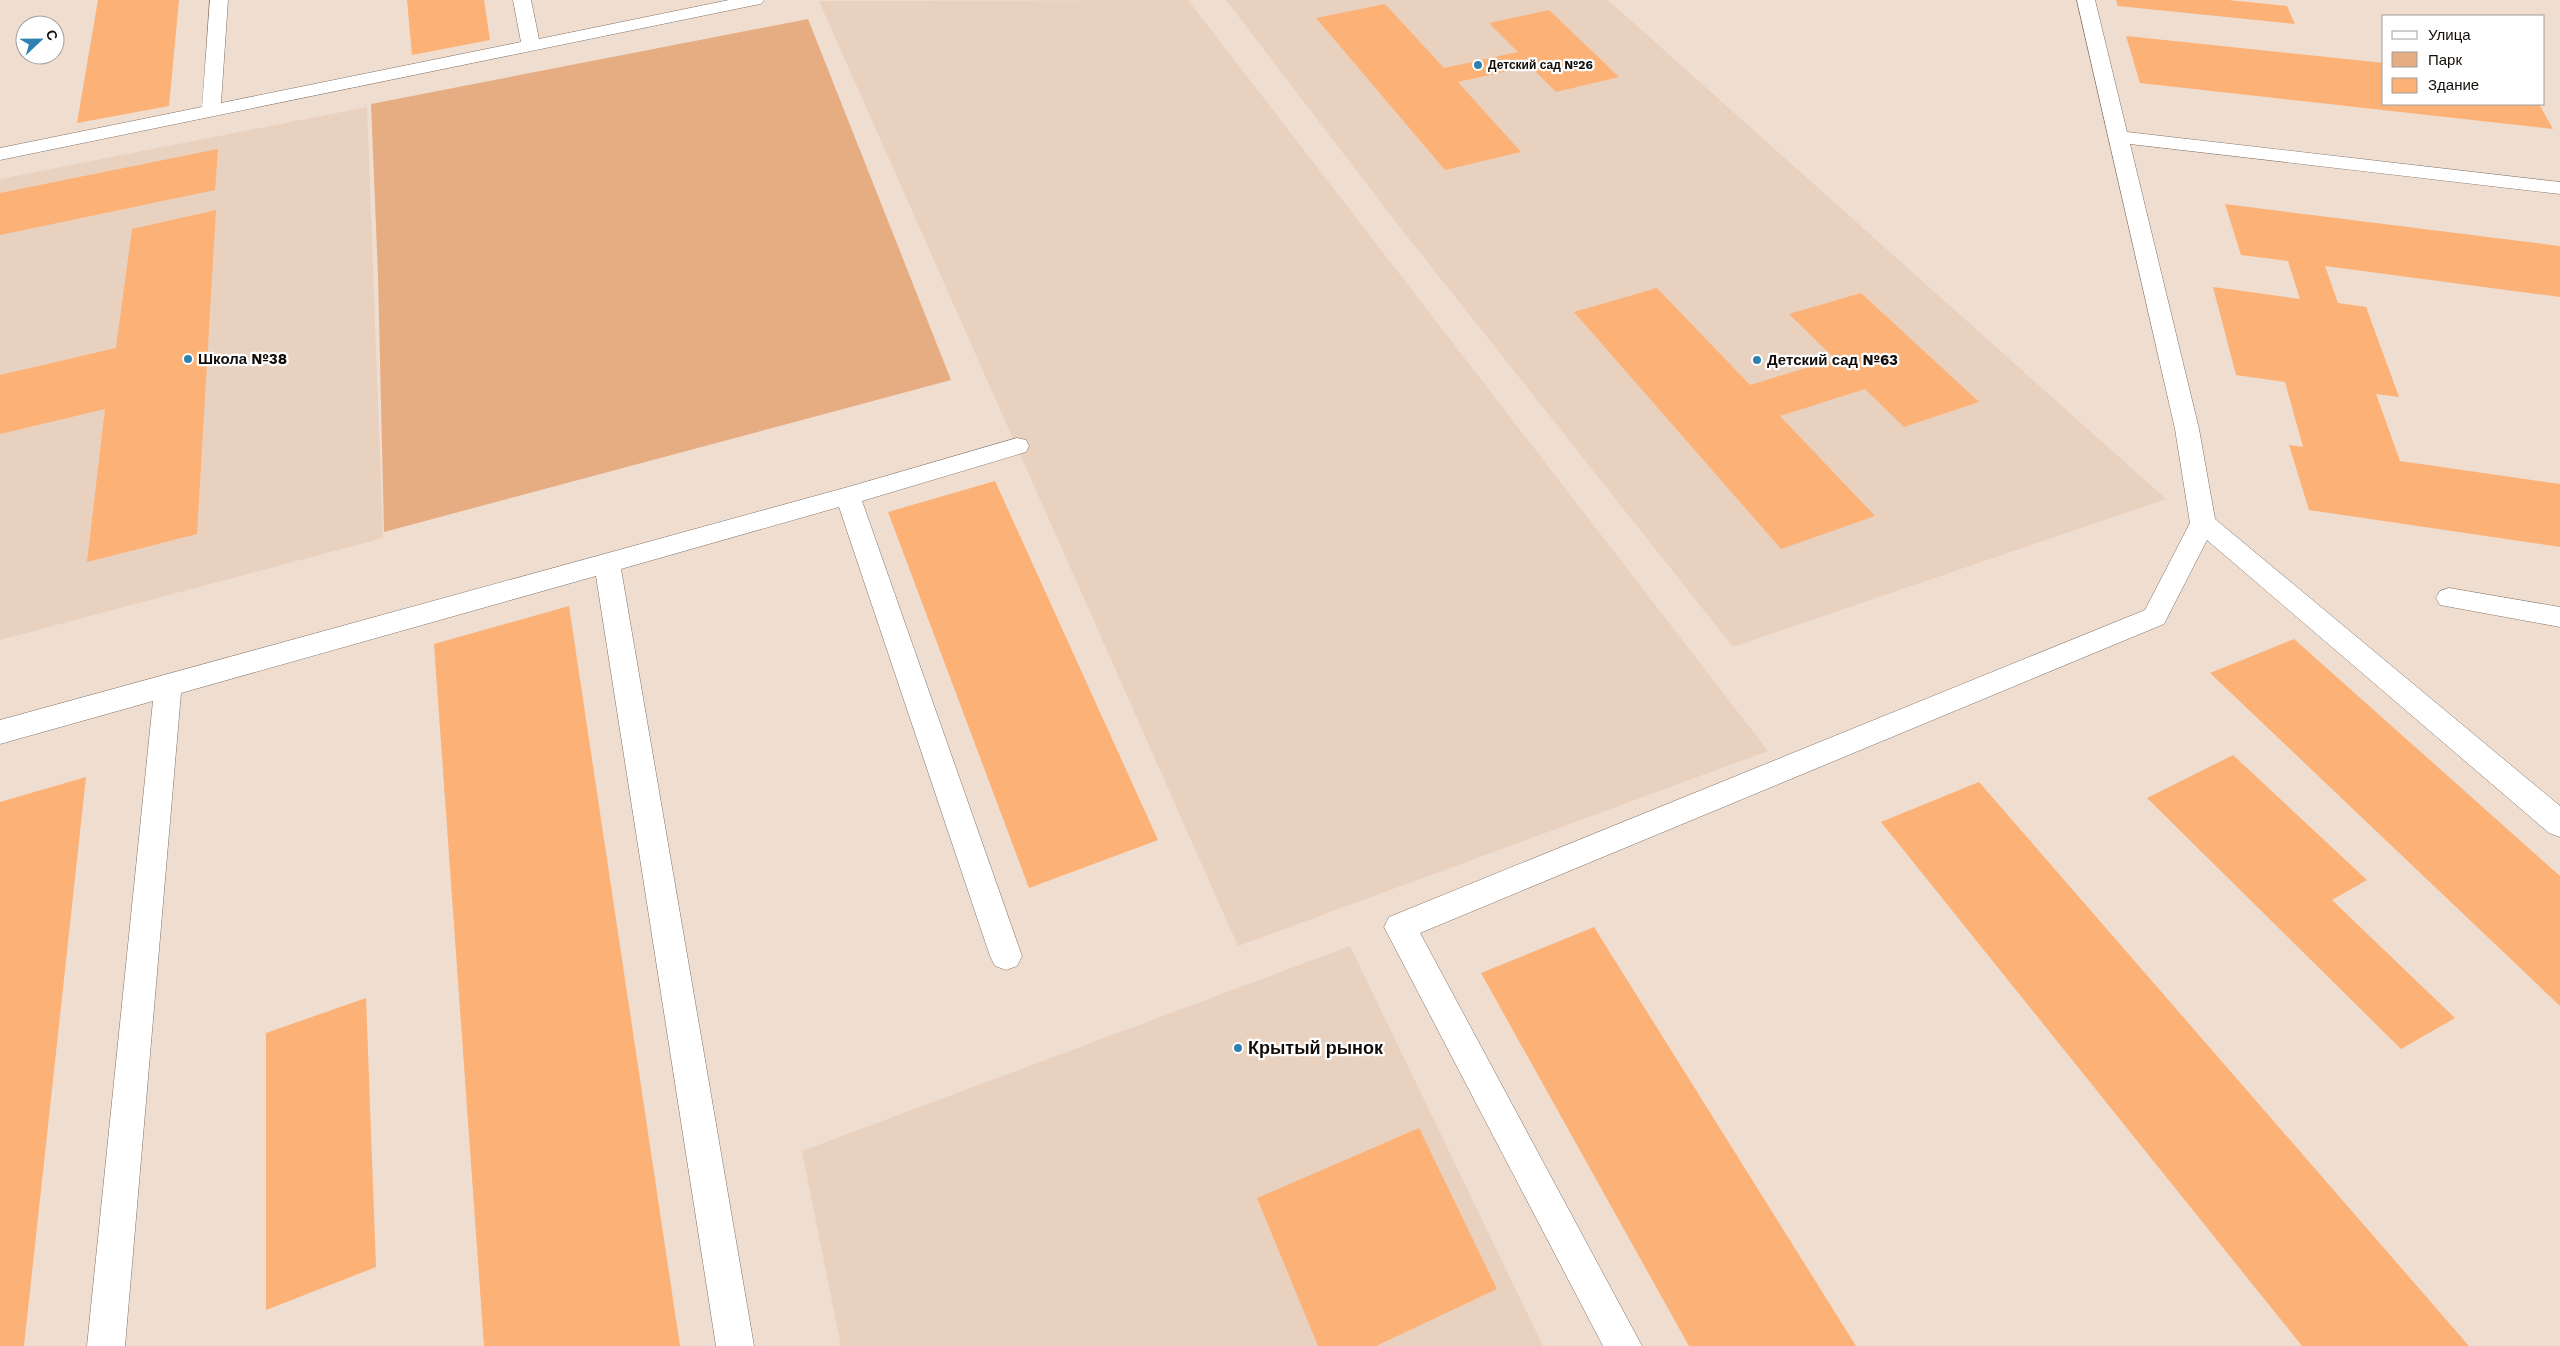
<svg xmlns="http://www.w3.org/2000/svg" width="2560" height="1346" font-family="'Work Sans',sans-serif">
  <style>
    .built { fill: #e9d1c0 }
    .green { fill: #e6ad82 }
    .building { fill: #fcb176 }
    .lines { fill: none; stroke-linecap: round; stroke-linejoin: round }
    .minor-casing { stroke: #807165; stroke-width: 1 }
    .minor { fill: #fff; fill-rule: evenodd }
    .poi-dot { fill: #2e82b2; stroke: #fff; stroke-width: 2 }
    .labels { text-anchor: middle; stroke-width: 4.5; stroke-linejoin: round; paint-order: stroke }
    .far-poi-label { font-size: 12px; font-weight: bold; fill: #120d09; stroke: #fff; text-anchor: start }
    .poi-label { font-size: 15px; font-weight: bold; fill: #120d09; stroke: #fff; text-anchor: start }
    .near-poi-label { font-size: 18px; font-weight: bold; fill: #120d09; stroke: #fff; text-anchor: start }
  </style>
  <rect width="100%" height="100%" fill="#efddd0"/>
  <g class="built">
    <polygon points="1188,0 1768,751 1238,946 819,1"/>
    <polygon points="1226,0 1608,0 2166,499 1733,647 1395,221"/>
    <polygon points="367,107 383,538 0,640 0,179"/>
    <polygon points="1350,946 1543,1346 841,1346 802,1151"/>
  </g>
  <polygon class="green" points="808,19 951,380 384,532 378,275 371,104"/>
  <g class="building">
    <polygon points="98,0 179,0 169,106 77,123"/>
    <polygon points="407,0 484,0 490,40 412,55"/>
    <polygon points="2116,0 2228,0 2287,6 2295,24 2118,6"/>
    <polygon points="1385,4 1444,68 1518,52 1489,23 1549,10 1619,77 1556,92 1530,66 1458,82 1521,152 1445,170 1316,18"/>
    <polygon points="2126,36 2384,63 2384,104 2539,104 2553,129 2140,83"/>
    <polygon points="218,149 215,190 0,235 0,193"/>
    <polygon points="2225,204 2560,246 2560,297 2325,266 2338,303 2366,307 2399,397 2376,394 2400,461 2560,484 2560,547 2309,510 2289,445 2303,447 2285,382 2236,375 2213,287 2300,299 2288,261 2241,255"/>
    <polygon points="216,210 197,534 87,562 105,409 0,434 0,375 116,348 132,229"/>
    <polygon points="1657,288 1750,385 1835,359 1789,314 1861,293 1979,402 1904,427 1865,389 1780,416 1875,516 1781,549 1574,312"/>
    <polygon points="995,481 1158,840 1029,888 888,512"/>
    <polygon points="569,606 680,1346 484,1346 434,644"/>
    <polygon points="2294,639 2560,876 2560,1006 2210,673"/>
    <polygon points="2233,755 2367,880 2332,900 2455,1018 2401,1049 2147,798"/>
    <polygon points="86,777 24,1346 0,1346 0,802"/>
    <polygon points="1979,782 2469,1346 2302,1346 1881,822"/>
    <polygon points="1594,927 1856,1346 1689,1346 1481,973"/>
    <polygon points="366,998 376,1267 266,1310 266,1033"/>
    <polygon points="1419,1128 1497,1289 1376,1346 1318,1346 1257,1198"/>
  </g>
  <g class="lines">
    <g class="minor-casing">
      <g id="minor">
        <polygon points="210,0 228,0 221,103 521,42 513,0 531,0 539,39 729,0 764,0 761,4 755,5 0,160 0,148 202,107"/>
        <polygon points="2077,0 2095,0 2127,132 2560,182 2560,194 2130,144 2199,429 2215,519 2560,806 2560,837 2549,833 2207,540 2164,624 1420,933 1642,1346 1603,1346 1384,927 1389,917 2145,610 2190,523 2175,429"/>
        <polygon points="1017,438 1026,440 1029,446 1026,452 862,501 1022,956 1017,966 1006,970 995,966 990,956 839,507 621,569 754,1346 716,1346 596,576 181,693 125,1346 87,1346 153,701 0,744 0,720 848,487"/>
        <polygon points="2449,588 2560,607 2560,627 2440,605 2436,598 2440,591"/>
      </g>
    </g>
    <use href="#minor" class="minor"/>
  </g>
  <g class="poi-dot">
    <circle cx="1478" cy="65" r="5"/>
    <circle cx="188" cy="359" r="5"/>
    <circle cx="1757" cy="360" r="5"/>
    <circle cx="1238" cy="1048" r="5"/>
  </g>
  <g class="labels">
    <g class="far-poi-label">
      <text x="1488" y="69">Детский сад №26</text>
    </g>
    <g class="poi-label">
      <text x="198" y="364">Школа №38</text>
      <text x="1767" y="365">Детский сад №63</text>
    </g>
    <g class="near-poi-label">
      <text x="1248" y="1054">Крытый рынок</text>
    </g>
  </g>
  <rect x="2382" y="15" width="162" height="90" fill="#ffffff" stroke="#a09e9d"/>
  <rect x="2392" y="31" width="25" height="8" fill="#ffffff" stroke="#a09e9d"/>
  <text x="2428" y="40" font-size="15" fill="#120d09">Улица</text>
  <rect x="2392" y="52" width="25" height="15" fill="#e6ad82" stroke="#a09e9d"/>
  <text x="2428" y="65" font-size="15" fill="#120d09">Парк</text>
  <rect x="2392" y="78" width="25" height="15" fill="#fcb176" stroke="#a09e9d"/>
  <text x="2428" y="90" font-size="15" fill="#120d09">Здание</text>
  <g transform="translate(40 40) rotate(68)"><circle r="24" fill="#ffffff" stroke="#a09e9d"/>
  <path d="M0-4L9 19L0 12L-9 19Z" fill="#2e82b2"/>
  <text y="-8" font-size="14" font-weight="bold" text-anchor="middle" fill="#120d09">С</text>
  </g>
</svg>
